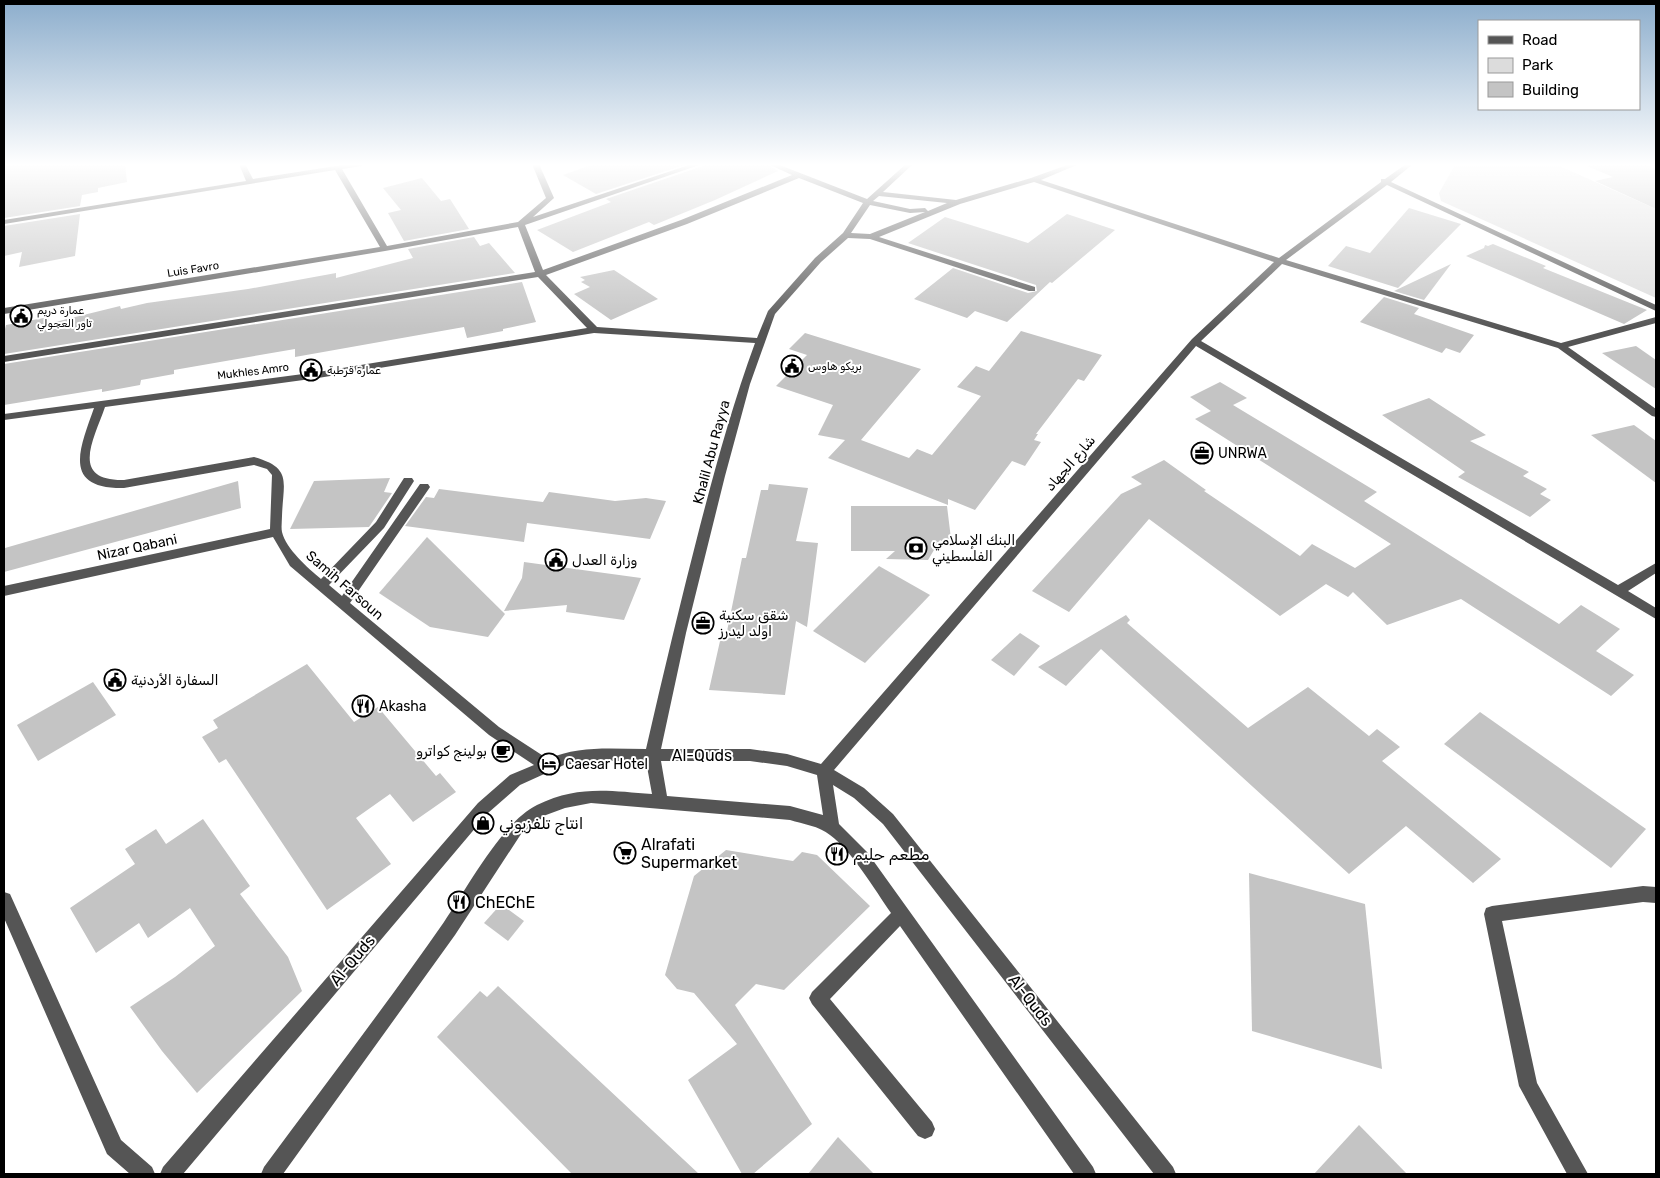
<svg xmlns="http://www.w3.org/2000/svg" width="1660" height="1178" font-family="Rubik,'Noto Sans Arabic',sans-serif">
  <style>
    .green { fill: #dcdcdc }
    .building { fill: #c4c4c4 }
    .lines { fill: none; stroke-linecap: round; stroke-linejoin: round }
    .minor { fill: #555; fill-rule: evenodd }
    .labels { text-anchor: middle; stroke-width: 4; stroke-linejoin: round; paint-order: stroke }
    .far-street-label { font-size: 11px; fill: #000; stroke: #fff }
    .far-poi-label { font-size: 11px; fill: #000; stroke: #fff; text-anchor: start }
    .street-label { font-size: 14px; fill: #000; stroke: #fff }
    .poi-label { font-size: 14px; fill: #000; stroke: #fff; text-anchor: start }
    .near-street-label { font-size: 16px; fill: #000; stroke: #fff }
    .near-poi-label { font-size: 16px; fill: #000; stroke: #fff; text-anchor: start }
  </style>
  <rect width="100%" height="100%" fill="#fff"/>
  <polygon class="green" points="1453,164 1555,164 1656,209 1656,298 1441,201 1439,193 1455,165"/>
  <g class="building">
    <polygon points="4,164 125,164 127,182 98,188 98,192 82,195 80,206 4,218"/>
    <polygon points="594,164 687,164 596,194 563,175"/>
    <polygon points="704,164 766,164 778,171 715,200 654,225 649,222 573,252 537,230 611,202 606,199 703,166"/>
    <polygon points="1582,164 1644,164 1656,169 1656,209 1595,181 1613,177"/>
    <polygon points="422,178 441,201 450,199 469,229 404,241 388,213 401,210 383,188"/>
    <polygon points="1409,208 1461,224 1398,288 1328,266 1346,246 1370,253"/>
    <polygon points="80,214 75,256 19,267 22,252 4,256 4,226"/>
    <polygon points="1067,214 1115,230 1052,283 1050,282 1007,322 975,311 967,318 914,299 953,268 1028,293 1037,291 1036,285 908,243 945,217 1028,243"/>
    <polygon points="474,237 480,246 489,243 515,273 4,354 4,333 6,325 49,317 47,324 120,306 121,309 147,303 248,289 336,273 336,278 413,258 408,249"/>
    <polygon points="1493,244 1546,266 1543,268 1647,310 1624,324 1466,256 1484,248 1485,245 1488,246"/>
    <polygon points="1451,264 1424,300 1394,291"/>
    <polygon points="614,270 658,299 611,320 574,294 590,287 581,282 585,280 580,277"/>
    <polygon points="522,282 536,322 503,329 503,331 467,338 464,327 295,357 295,349 174,370 174,374 141,380 140,385 102,392 102,389 4,405 4,364"/>
    <polygon points="1384,297 1419,308 1414,314 1474,335 1460,353 1446,348 1442,353 1360,322"/>
    <polygon points="1021,331 1102,355 1084,381 1078,379 1036,434 1038,434 1034,440 1041,442 1025,466 1012,461 975,510 948,499 948,505 828,458 845,440 818,435 833,405 776,386 807,355 789,349 805,333 921,369 861,440 909,458 917,449 932,455 981,396 957,387 976,366 989,371"/>
    <polygon points="1636,346 1656,360 1656,389 1602,353"/>
    <polygon points="1220,382 1247,398 1233,405 1377,492 1364,501 1559,624 1581,605 1620,629 1596,651 1634,675 1611,696 1461,599 1387,625 1353,592 1348,597 1326,584 1280,616 1149,519 1069,612 1032,591 1121,494 1142,484 1131,477 1164,460 1206,490 1204,491 1300,556 1312,544 1355,568 1391,544 1195,419 1211,411 1190,397"/>
    <polygon points="1429,398 1486,435 1470,441 1529,472 1523,476 1547,489 1540,494 1551,500 1530,517 1458,477 1465,472 1382,415"/>
    <polygon points="1634,425 1656,441 1656,483 1591,435"/>
    <polygon points="390,478 384,492 392,493 369,527 290,529 314,481"/>
    <polygon points="238,481 241,508 4,572 5,548"/>
    <polygon points="769,484 808,488 796,541 818,543 807,627 796,621 785,695 709,690 720,641 725,641 742,558 746,558 761,490 768,490"/>
    <polygon points="439,489 543,502 549,492 615,501 646,498 666,501 650,539 527,523 524,542 405,526 426,497 434,498"/>
    <polygon points="851,506 947,506 952,547 940,540 928,560 886,559 895,551 851,551"/>
    <polygon points="427,537 505,614 488,637 430,627 379,593"/>
    <polygon points="524,562 641,578 624,620 566,612 567,605 504,611 522,578"/>
    <polygon points="879,566 930,595 865,663 813,631"/>
    <polygon points="1126,615 1130,620 1127,623 1248,728 1308,687 1369,736 1377,729 1400,747 1382,761 1501,859 1473,883 1406,826 1349,874 1101,649 1066,686 1038,667"/>
    <polygon points="1020,633 1040,646 1014,676 991,660"/>
    <polygon points="307,664 354,722 378,707 436,776 440,773 456,792 413,822 390,794 356,818 391,864 327,910 226,759 219,763 202,737 218,728 213,720"/>
    <polygon points="93,682 116,715 38,761 17,725"/>
    <polygon points="1480,712 1646,829 1611,868 1444,744"/>
    <polygon points="203,819 250,886 240,894 288,957 302,991 197,1093 162,1051 130,1007 175,977 215,946 190,908 148,938 139,923 96,953 70,908 135,864 125,849 156,829 166,844"/>
    <polygon points="726,850 793,861 802,852 817,855 870,906 784,990 756,984 735,1005 812,1124 753,1174 742,1174 688,1080 737,1044 694,993 677,989 665,975 694,876"/>
    <polygon points="1249,873 1365,904 1382,1069 1252,1031"/>
    <polygon points="501,904 524,921 508,941 484,923"/>
    <polygon points="498,986 699,1174 572,1174 437,1037 480,991 487,997"/>
    <polygon points="1359,1125 1407,1174 1314,1174"/>
    <polygon points="838,1137 874,1174 808,1174"/>
  </g>
  <g class="lines">
    <g class="minor">
      <path d="M239,164H245L253,179L349,164H364L361,166L342,169L387,246L518,222L546,198L532,164H539L554,198L533,217L692,164H702L525,225L543,270L681,220L792,175L768,164H777L867,199L906,164H913L883,192L956,200L1031,178L1070,164H1079L1041,180L1279,258L1381,182V179H1385L1406,164H1413L1391,182L1656,305V311L1387,185L1286,260L1561,343L1656,317V323L1568,347L1656,409V417L1652,416L1558,348L1282,264L1201,341L1618,585L1656,563V573L1628,591L1656,608V619L1196,346L834,770L864,788L893,814L1173,1167L1176,1174H1154L883,824L854,798L833,785L839,824L867,852L1093,1167L1096,1174H1074L900,926L830,999L932,1122L935,1129L932,1136L925,1139L918,1136L812,1004L809,998L812,992L891,913C875,890 852,851 830,835C819,826 803,824 790,820L591,803L565,808L546,815L521,834L455,935L283,1174H261L264,1167C324,1086 386,1005 444,922C466,890 503,821 537,805C578,785 609,791 652,794L646,761H591L564,765L520,785L488,813L183,1174H160L163,1167L478,803L510,775L534,765L489,735L290,566L273,537L4,596V586L270,529L272,475L267,469L254,465L124,488C61,489 80,448 94,408L4,420V414L318,372L587,328L538,277L4,362V356L535,272L518,227L385,251L4,314V308L380,247L335,170L4,224V220L246,181ZM799,178L863,203L843,233L815,258L768,311L757,338L597,327L546,275L687,224ZM1034,182L1274,262L1192,339L821,764L787,754L750,749H661L686,633L725,476L750,384L775,314L821,262L848,238L870,239L1029,291H1035V287L879,237L960,204ZM879,196L947,203L928,211L925,208L910,209L873,201ZM870,205L910,213L925,212L870,234L851,233ZM594,333L755,343C733,403 716,465 700,526C681,600 663,674 646,749C613,749 579,745 548,759L499,727L350,603L428,490L430,487L428,484H420L342,596L329,585L384,528L414,481L412,478H404L376,522L321,579C308,568 286,549 282,532C281,527 282,521 282,516C283,482 293,468 254,457L124,480C69,481 94,439 105,407L318,378ZM661,761H750L787,766L817,775L823,815L790,806L667,796Z"/>
      <polygon points="1643,886 1656,887 1656,903 1643,902 1502,921 1537,1083 1588,1174 1567,1174 1519,1086 1484,914 1486,908 1492,906"/>
      <polygon points="4,892 10,894 121,1140 152,1167 155,1174 130,1174 107,1154 4,918"/>
    </g>
  </g>
  <linearGradient id="sky" x2="0" y2="1"><stop stop-color="#8cadcc"/><stop offset="0.5" stop-color="#fff"/><stop offset="1" stop-color="#fff" stop-opacity="0"/></linearGradient>
  <rect width="1660" height="329" fill="url(#sky)"/>
  <defs>
    <g id="civic-ring" transform="scale(1.125)"><circle r="9.5" fill="#fff" stroke="#000" stroke-width="1.5"/><path d="M-.6-6.5H3V-4.5H.6V-3L4-1V1h2V6H-6V1h2V-1L-.6-3ZM-1.2 2.5V6h2.4V2.5Z" fill="#000"/></g>
    <g id="office-ring" transform="scale(1.125)"><circle r="9.5" fill="#fff" stroke="#000" stroke-width="1.5"/><path d="M-6-3h4V-5.5h4V-3h4V5H-6ZM-1-4.5V-3h2v-1.5ZM-6 0V1H6V0Z" fill="#000"/></g>
    <g id="bank-ring" transform="scale(1.125)"><circle r="9.5" fill="#fff" stroke="#000" stroke-width="1.5"/><path d="M-6-4H6V4H-6ZM0-2.3a2.3 2.3 0 1 0 0 4.6a2.3 2.3 0 1 0 0-4.6Z" fill="#000"/></g>
    <g id="restaurant-ring" transform="scale(1.125)"><circle r="9.5" fill="#fff" stroke="#000" stroke-width="1.5"/><path d="M-5-6h1v4h1v-4h1v4h1v-4h1v5L-1.5 .5V6h-2V.5L-5-1ZM5-6V6H3V1.5H1.5Q1.5-4 5-6Z" fill="#000"/></g>
    <g id="cafe-ring" transform="scale(1.125)"><circle r="9.5" fill="#fff" stroke="#000" stroke-width="1.5"/><path d="M-5.5-4.5H6V0H3Q3 3.5 0 3.5H-2.5Q-5.5 3.5-5.5 0ZM3-3.2v2h1.7v-2ZM-6 4.5H4V6H-6Z" fill="#000"/></g>
    <g id="hotel-ring" transform="scale(1.125)"><circle r="9.5" fill="#fff" stroke="#000" stroke-width="1.5"/><path d="M-6-4.5h1.5V1H6V5H4.5V3h-9V5H-6ZM-4 0a1.8 1.8 0 1 1 3.6 0ZM.5 0V-2.5h3Q6-2.5 6 0Z" fill="#000"/></g>
    <g id="shop-ring" transform="scale(1.125)"><circle r="9.5" fill="#fff" stroke="#000" stroke-width="1.5"/><path d="M-5-2.5h2.3a2.7 3.5 0 0 1 5.4 0H5L5.5 6h-11ZM-1.5-2.5h3a1.5 2.3 0 0 0-3 0Z" fill="#000"/></g>
    <g id="supermarket-ring" transform="scale(1.125)"><circle r="9.5" fill="#fff" stroke="#000" stroke-width="1.5"/><path d="M-6-5.5h2.5l.6 2H6L4.5 2H-2.5L-4.4-4H-6ZM-1.5 3.2a1.3 1.3 0 1 0 .1 0ZM3 3.2a1.3 1.3 0 1 0 .1 0Z" fill="#000"/></g>
  </defs>
  <g fill-rule="evenodd">
    <use href="#civic-ring" x="21" y="316"/>
    <use href="#civic-ring" x="792" y="366"/>
    <use href="#civic-ring" x="311" y="370"/>
    <use href="#office-ring" x="1202" y="453"/>
    <use href="#bank-ring" x="916" y="548"/>
    <use href="#civic-ring" x="556" y="560"/>
    <use href="#office-ring" x="703" y="623"/>
    <use href="#civic-ring" x="115" y="680"/>
    <use href="#restaurant-ring" x="363" y="706"/>
    <use href="#cafe-ring" x="503" y="751"/>
    <use href="#hotel-ring" x="549" y="764"/>
    <use href="#shop-ring" x="483" y="823"/>
    <use href="#supermarket-ring" x="625" y="853"/>
    <use href="#restaurant-ring" x="837" y="854"/>
    <use href="#restaurant-ring" x="459" y="902"/>
  </g>
  <g class="labels">
    <g class="far-street-label">
      <text transform="translate(193 269) rotate(-9)" y="4">Luis Favro</text>
      <text transform="translate(253 371) rotate(-7)" y="4">Mukhles Amro</text>
    </g>
    <g class="far-poi-label">
      <text x="37" y="314">عمارة دريم<tspan x="37" dy="13">تاور العجولي</tspan></text>
      <text x="808" y="370">بريكو هاوس</text>
      <text x="327" y="374">عمارة قرطبة</text>
    </g>
    <g class="street-label">
      <text transform="translate(711 452) rotate(-75)" y="5">Khalil Abu Rayya</text>
      <text transform="translate(1070 463) rotate(-49)" y="5">شارع الجهاد</text>
      <text transform="translate(137 547) rotate(-12)" y="5">Nizar Qabani</text>
      <text transform="translate(345 585) rotate(41)" y="5">Samih Farsoun</text>
    </g>
    <g class="poi-label">
      <text x="1218" y="458">UNRWA</text>
      <text x="932" y="545">البنك الإسلامي<tspan x="932" dy="16">الفلسطيني</tspan></text>
      <text x="572" y="565">وزارة العدل</text>
      <text x="719" y="620">شقق سكنية<tspan x="719" dy="16">اولد ليدرز</tspan></text>
      <text x="131" y="685">السفارة الأردنية</text>
      <text x="379" y="711">Akasha</text>
      <text x="487" y="756" text-anchor="end">بولينج كواترو</text>
      <text x="565" y="769">Caesar Hotel</text>
    </g>
    <g class="near-street-label">
      <text x="702" y="761">Al-Quds</text>
      <text transform="translate(352 960) rotate(-50)" y="6">Al-Quds</text>
      <text transform="translate(1031 1000) rotate(52)" y="6">Al-Quds</text>
    </g>
    <g class="near-poi-label">
      <text x="499" y="829">انتاج تلفزيوني</text>
      <text x="641" y="850">Alrafati<tspan x="641" dy="18">Supermarket</tspan></text>
      <text x="853" y="860">مطعم حليم</text>
      <text x="475" y="908">ChEChE</text>
    </g>
  </g>
  <rect width="1660" height="1178" fill="none" stroke="#000000" stroke-width="10"/>
  <rect x="1478" y="20" width="162" height="90" fill="#ffffff" stroke="#999999"/>
  <rect x="1488" y="36" width="25" height="8" fill="#555555" stroke="#999999"/>
  <text x="1522" y="45" font-size="15" fill="#000000">Road</text>
  <rect x="1488" y="58" width="25" height="15" fill="#dcdcdc" stroke="#999999"/>
  <text x="1522" y="70" font-size="15" fill="#000000">Park</text>
  <rect x="1488" y="82" width="25" height="15" fill="#c4c4c4" stroke="#999999"/>
  <text x="1522" y="95" font-size="15" fill="#000000">Building</text>
</svg>
